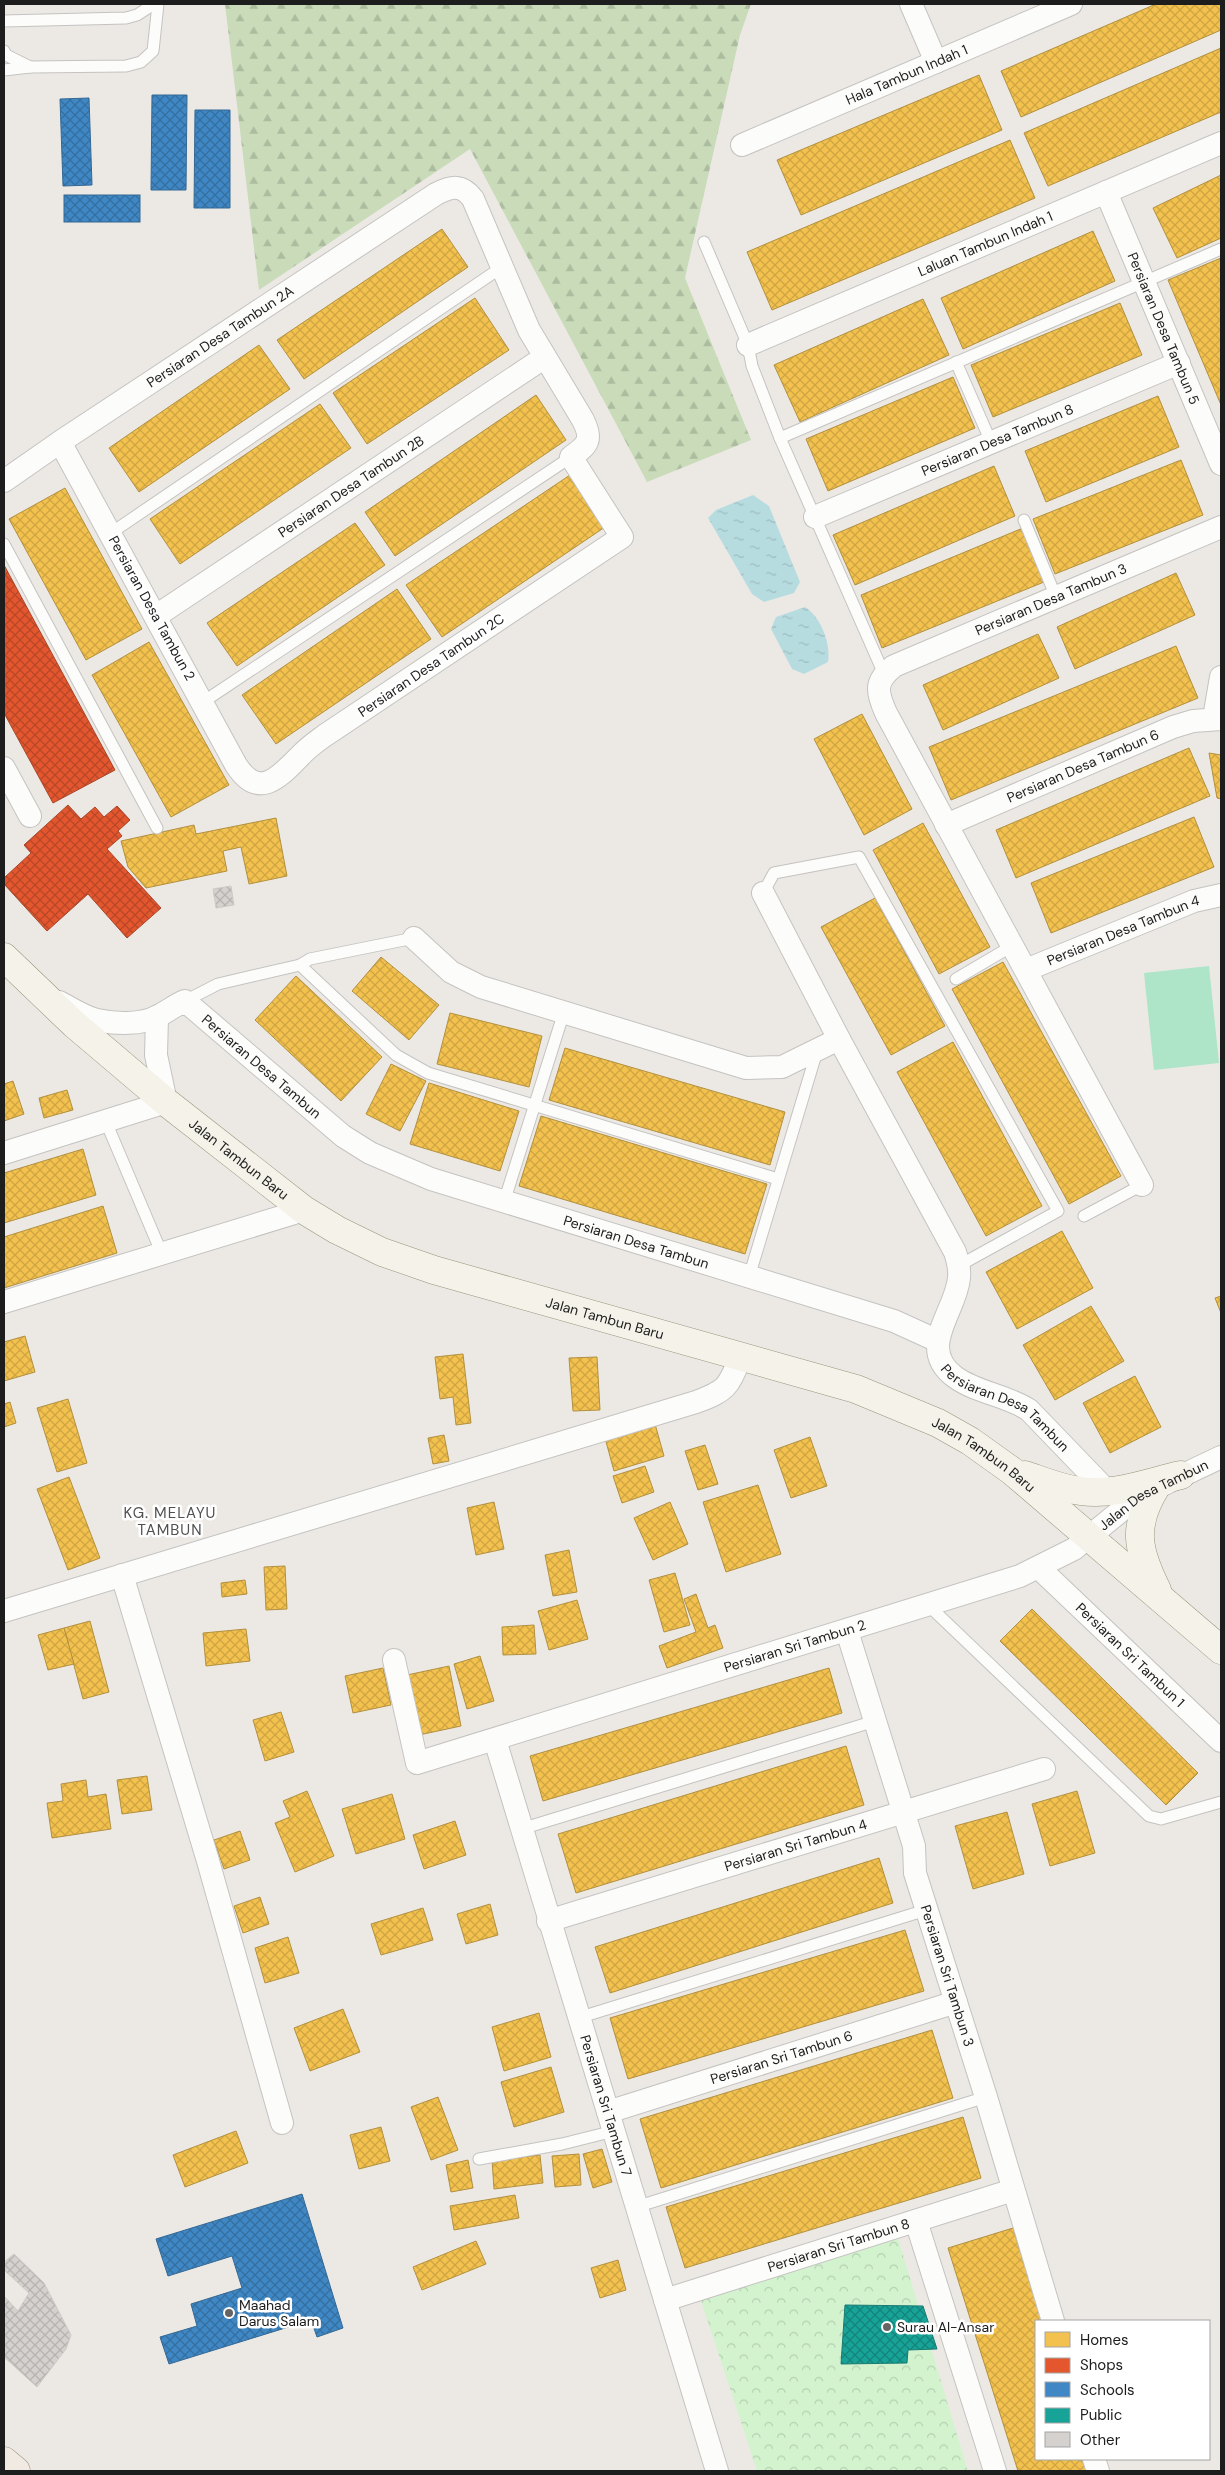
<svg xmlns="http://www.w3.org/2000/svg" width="1225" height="2475" font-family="'DM Sans',sans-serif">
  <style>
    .forest { fill: url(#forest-firs) }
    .park { fill: url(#park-crowns) }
    .pitch { fill: #aee5c8 }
    .water { fill: url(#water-ripples) }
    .homes { fill: url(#homes-cross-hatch); stroke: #b2903f }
    .shops { fill: url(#shops-cross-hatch); stroke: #a84629 }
    .schools { fill: url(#schools-cross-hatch); stroke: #356893 }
    .public { fill: url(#public-cross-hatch); stroke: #197b73 }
    .building { fill: url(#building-cross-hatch); stroke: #cfcac6 }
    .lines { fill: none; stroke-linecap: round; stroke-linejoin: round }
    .lane-casing { stroke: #c4c3c1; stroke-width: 13 }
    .street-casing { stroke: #c4c3c1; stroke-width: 24 }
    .secondary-casing { stroke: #96957c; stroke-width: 29 }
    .primary-casing { stroke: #a29482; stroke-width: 29 }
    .lane { stroke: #fcfcfb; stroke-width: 11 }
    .street { stroke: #fcfcfb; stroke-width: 22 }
    .secondary { stroke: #f4f2e9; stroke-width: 28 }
    .primary { stroke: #f0eae3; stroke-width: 28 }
    .poi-dot { fill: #656463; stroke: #fff; stroke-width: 2 }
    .labels { text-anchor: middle; stroke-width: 5; stroke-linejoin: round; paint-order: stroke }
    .street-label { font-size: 14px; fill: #1d1d1d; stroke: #fff }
    .poi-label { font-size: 14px; fill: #1d1d1d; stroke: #fff; text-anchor: start }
    .neighbourhood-label { font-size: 15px; letter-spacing: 1px; fill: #505050; stroke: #fff }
  </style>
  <defs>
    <pattern id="forest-firs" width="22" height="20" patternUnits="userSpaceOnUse" patternTransform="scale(1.25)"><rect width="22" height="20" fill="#c9dbb9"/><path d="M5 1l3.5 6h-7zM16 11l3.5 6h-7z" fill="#acbc9f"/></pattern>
    <pattern id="park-crowns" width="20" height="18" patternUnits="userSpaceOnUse" patternTransform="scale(1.25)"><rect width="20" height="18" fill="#d3f3ce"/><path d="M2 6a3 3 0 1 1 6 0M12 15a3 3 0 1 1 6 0" fill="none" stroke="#b5d0b0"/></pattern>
    <pattern id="water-ripples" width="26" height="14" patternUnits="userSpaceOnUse" patternTransform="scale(1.25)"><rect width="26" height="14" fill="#b7dce0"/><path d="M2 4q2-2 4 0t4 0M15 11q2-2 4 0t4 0" fill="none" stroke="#9dbcc0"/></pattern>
    <pattern id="homes-cross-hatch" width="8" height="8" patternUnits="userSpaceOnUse" patternTransform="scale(1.25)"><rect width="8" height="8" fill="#f2c14e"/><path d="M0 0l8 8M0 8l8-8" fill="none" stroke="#cfa544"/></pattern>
    <pattern id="shops-cross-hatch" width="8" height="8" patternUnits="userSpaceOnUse" patternTransform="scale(1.25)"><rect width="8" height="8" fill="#e4572e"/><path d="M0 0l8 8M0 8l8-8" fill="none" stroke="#b84727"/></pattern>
    <pattern id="schools-cross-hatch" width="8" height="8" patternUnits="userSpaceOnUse" patternTransform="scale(1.25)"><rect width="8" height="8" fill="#3f88c5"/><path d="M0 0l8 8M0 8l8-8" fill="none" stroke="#346f9f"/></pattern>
    <pattern id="public-cross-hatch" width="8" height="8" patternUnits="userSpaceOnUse" patternTransform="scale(1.25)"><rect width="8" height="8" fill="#17a398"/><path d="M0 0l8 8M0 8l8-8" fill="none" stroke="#14847b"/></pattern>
    <pattern id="building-cross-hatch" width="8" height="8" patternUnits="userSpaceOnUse" patternTransform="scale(1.25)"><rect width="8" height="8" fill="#d4d1ce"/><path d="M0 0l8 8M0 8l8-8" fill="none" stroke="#b6b3b0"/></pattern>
  </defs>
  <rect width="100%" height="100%" fill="#ece9e5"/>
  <polygon class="forest" points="225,4 751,4 740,35 685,278 751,440 647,482 470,149 259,290"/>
  <polygon class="park" points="898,2238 968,2471 757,2471 700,2298"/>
  <polygon class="pitch" points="1209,966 1219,1063 1154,1070 1144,973"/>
  <g class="water">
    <polygon points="753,495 769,506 800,582 794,593 764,602 752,594 708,518 716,510"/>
    <path d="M805,607C821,617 831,644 828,662L804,674L792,669L771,629L776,617Z"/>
  </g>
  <g class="homes">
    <polygon points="1156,4 1221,4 1221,30 1021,117 1001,71"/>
    <polygon points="1221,48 1221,112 1048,186 1024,133"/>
    <polygon points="979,75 1002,130 801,215 777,160"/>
    <polygon points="1010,140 1035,198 772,310 747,252"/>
    <polygon points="1221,175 1221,238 1177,258 1153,208"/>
    <polygon points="442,229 468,267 304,379 277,340"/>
    <polygon points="1093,231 1115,281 963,349 941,298"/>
    <polygon points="1221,258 1221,405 1168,280"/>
    <polygon points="475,298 509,350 367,444 333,393"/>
    <polygon points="923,299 949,355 800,422 774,365"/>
    <polygon points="1120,303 1142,355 993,417 971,365"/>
    <polygon points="259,345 290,389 139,492 109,448"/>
    <polygon points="953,377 975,428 828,491 806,439"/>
    <polygon points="536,395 566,440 395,556 365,512"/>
    <polygon points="1158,396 1179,447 1046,502 1025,451"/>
    <polygon points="320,404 351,448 180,564 150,519"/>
    <polygon points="1181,460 1203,515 1055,574 1033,519"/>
    <polygon points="994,466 1015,516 855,585 833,535"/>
    <polygon points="573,473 608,525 442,637 406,585"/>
    <polygon points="65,488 142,629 86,660 9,519"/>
    <polygon points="355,523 385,565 237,666 207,623"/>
    <polygon points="1023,528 1044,582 882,648 861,595"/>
    <polygon points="1176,573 1195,615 1075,669 1057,627"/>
    <polygon points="397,589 431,639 276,744 242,695"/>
    <polygon points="1038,634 1059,678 943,730 923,685"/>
    <polygon points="149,642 229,785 171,817 92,675"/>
    <polygon points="1176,646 1198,698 951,800 929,747"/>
    <polygon points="862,714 912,809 864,835 814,739"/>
    <polygon points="1189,748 1210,796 1016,878 996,830"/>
    <polygon points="1209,753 1221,755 1221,799 1217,798"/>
    <polygon points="1194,817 1214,867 1051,933 1031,883"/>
    <polygon points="276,818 287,876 249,884 241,847 223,851 227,871 146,888 128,867 121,841 194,825 196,834"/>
    <polygon points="923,823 990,947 939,974 873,850"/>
    <polygon points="875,898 945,1026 891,1055 821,927"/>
    <polygon points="381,957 439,1005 409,1040 352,991"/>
    <polygon points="1003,962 1121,1176 1069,1204 952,989"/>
    <polygon points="296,976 382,1057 341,1101 255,1020"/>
    <polygon points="450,1013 542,1036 529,1087 437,1064"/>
    <polygon points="953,1042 1042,1206 986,1236 897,1072"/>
    <polygon points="565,1048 785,1112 770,1165 549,1100"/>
    <polygon points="391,1064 426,1081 400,1131 366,1114"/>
    <polygon points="13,1081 24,1114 4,1121 4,1084"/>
    <polygon points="429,1083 519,1111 500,1171 410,1144"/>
    <polygon points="67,1090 73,1110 44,1118 39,1098"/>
    <polygon points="541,1116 767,1184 745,1254 519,1186"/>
    <polygon points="83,1149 96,1195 4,1223 4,1173"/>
    <polygon points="103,1206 117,1253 4,1288 4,1237"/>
    <polygon points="1062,1231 1093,1288 1017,1329 986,1272"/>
    <polygon points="1221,1296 1221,1313 1215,1298"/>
    <polygon points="1091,1306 1124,1361 1055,1400 1023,1345"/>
    <polygon points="25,1336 35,1372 4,1381 4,1342"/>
    <polygon points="463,1354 471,1423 456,1425 453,1397 440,1399 435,1357"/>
    <polygon points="597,1357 600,1410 573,1411 569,1358"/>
    <polygon points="1135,1376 1161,1427 1110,1453 1083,1403"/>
    <polygon points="68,1399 87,1463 57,1472 37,1408"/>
    <polygon points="10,1402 16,1423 4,1427 4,1404"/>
    <polygon points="655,1424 664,1456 614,1471 605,1438"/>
    <polygon points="444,1435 449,1461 433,1464 428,1438"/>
    <polygon points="810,1437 827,1486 791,1498 774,1450"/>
    <polygon points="705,1445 718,1484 698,1490 685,1451"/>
    <polygon points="645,1466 654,1492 622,1503 613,1476"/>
    <polygon points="69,1477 100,1558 68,1570 37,1489"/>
    <polygon points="758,1485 781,1554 726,1572 703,1502"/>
    <polygon points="494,1502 504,1549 476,1555 467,1508"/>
    <polygon points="670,1502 688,1544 653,1560 634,1518"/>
    <polygon points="569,1550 577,1592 553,1596 545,1555"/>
    <polygon points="285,1566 287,1609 266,1610 264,1567"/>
    <polygon points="675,1573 690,1625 664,1632 649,1580"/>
    <polygon points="245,1580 247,1594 222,1597 221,1583"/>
    <polygon points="696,1594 708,1628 715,1625 723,1648 667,1668 659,1646 696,1632 684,1599"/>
    <polygon points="577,1600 588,1639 549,1650 538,1611"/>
    <polygon points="1032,1609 1198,1773 1166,1805 1000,1641"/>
    <polygon points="90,1621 109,1692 83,1699 64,1628"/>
    <polygon points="534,1625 536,1654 503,1655 502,1627"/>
    <polygon points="64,1628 74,1664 48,1670 38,1635"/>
    <polygon points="246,1629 250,1661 206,1666 203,1633"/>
    <polygon points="480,1656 494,1701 467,1709 454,1664"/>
    <polygon points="449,1666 461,1726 419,1735 407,1675"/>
    <polygon points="383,1668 391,1705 353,1713 345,1676"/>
    <polygon points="829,1668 842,1713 543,1801 530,1756"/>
    <polygon points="281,1712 294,1752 265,1761 253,1720"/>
    <polygon points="846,1746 864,1805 576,1893 558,1834"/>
    <polygon points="147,1776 152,1810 122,1814 117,1780"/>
    <polygon points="86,1780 88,1797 106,1794 111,1829 52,1838 47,1803 63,1801 61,1784"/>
    <polygon points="307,1791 334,1856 295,1872 275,1823 290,1817 283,1801"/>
    <polygon points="1077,1791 1095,1853 1050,1866 1032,1804"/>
    <polygon points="392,1794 405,1839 356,1854 342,1809"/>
    <polygon points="1007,1812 1024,1874 973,1889 955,1826"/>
    <polygon points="455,1821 466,1855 424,1869 413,1835"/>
    <polygon points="240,1831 250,1860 224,1869 214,1840"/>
    <polygon points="879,1858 893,1903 610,1993 595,1947"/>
    <polygon points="260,1897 269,1924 243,1933 234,1906"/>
    <polygon points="490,1904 498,1935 466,1944 457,1914"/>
    <polygon points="423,1908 433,1940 381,1955 371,1924"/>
    <polygon points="905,1930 924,1991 628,2079 610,2018"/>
    <polygon points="288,1937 299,1973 265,1983 255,1948"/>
    <polygon points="343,2009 360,2052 310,2071 294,2028"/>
    <polygon points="539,2013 551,2057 504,2071 492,2027"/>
    <polygon points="932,2030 953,2098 661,2188 640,2119"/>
    <polygon points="551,2067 564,2112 514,2127 501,2082"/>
    <polygon points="438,2097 458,2150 431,2160 411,2107"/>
    <polygon points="963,2117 981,2178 685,2268 666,2207"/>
    <polygon points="381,2127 390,2161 359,2169 350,2135"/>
    <polygon points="236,2131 248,2163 185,2187 173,2155"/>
    <polygon points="602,2149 612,2182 593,2188 583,2154"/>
    <polygon points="579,2154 581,2185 555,2187 552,2156"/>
    <polygon points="540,2155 543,2183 494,2189 492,2160"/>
    <polygon points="468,2160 473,2188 451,2192 446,2165"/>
    <polygon points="515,2195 519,2218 454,2230 450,2206"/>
    <polygon points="1013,2228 1042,2321 1036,2321 1036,2459 1085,2459 1089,2471 1018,2471 948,2248"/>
    <polygon points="476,2241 486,2264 422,2290 413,2267"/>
    <polygon points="618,2260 626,2290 600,2298 591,2268"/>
  </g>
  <g class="shops">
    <polygon points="4,565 115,770 53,803 4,713"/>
    <polygon points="68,805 81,819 95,807 104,817 117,806 130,820 118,831 122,836 107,849 161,908 127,938 88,894 47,931 4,884 4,878 31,853 24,845"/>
  </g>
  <g class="schools">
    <polygon points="152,95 187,95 186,190 151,190"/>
    <polygon points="89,98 92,185 63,186 60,99"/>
    <polygon points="195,110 230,110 230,208 194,208"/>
    <rect x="64" y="195" width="76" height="27"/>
    <polygon points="302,2194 343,2328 317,2337 311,2320 169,2364 160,2337 197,2326 191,2304 242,2288 232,2256 168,2276 156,2239"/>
  </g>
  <polygon class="public" points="845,2305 923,2306 937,2349 908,2350 907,2363 841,2364"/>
  <g class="building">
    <polygon points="231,886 234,905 216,908 213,889"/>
    <polygon points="14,2254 44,2283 71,2335 66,2349 37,2387 4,2357 4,2296 18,2311 29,2293 4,2270 4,2262"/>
  </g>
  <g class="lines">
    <g class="lane-casing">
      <g id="lane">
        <polyline points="4,21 126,18 137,15 154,4"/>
        <polyline points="4,51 6,55 30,67 126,66 141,62 153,51 158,4"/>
        <polyline points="4,70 30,67"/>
        <polyline points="704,242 748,345 752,366 780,438 884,674"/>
        <polyline points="956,362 991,442"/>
        <polyline points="780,438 1221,249"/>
        <polyline points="1024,520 1056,597"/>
        <polyline points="111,533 502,267"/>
        <polyline points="4,544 157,828"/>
        <polyline points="203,702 571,457"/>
        <polyline points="763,893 774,873 859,857 1058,1211 960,1265"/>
        <polyline points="300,965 396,1055 428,1073 778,1179"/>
        <polyline points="956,979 1012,946"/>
        <polyline points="185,1001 218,984 300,965 310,959 414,938"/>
        <polyline points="106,1122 162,1254"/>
        <polyline points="504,1202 564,1012"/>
        <polyline points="1084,1216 1142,1185"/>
        <polyline points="749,1277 817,1051"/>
        <polyline points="928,1605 1149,1816 1161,1819 1221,1802"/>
        <polyline points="521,1829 875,1721"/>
        <polyline points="578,2018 926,1910"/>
        <polyline points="479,2159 562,2144 614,2131"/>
        <polyline points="636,2207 986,2097"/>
      </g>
    </g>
    <g class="street-casing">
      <g id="street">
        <polyline points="911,4 936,62"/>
        <path id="s1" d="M742,145L1071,4"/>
        <path id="s2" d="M1106,192L1221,464"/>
        <path id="s3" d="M748,345L1221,143"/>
        <path id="s4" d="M4,481L60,442L436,194C452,186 462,184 473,199L529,330L583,420C593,440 588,445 571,457L622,537L324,736C316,742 309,747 303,753C281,775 260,802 236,765L60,442"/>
        <path id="s5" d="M815,517L1179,363"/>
        <path id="s6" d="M156,616L545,357"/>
        <polyline points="1214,718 1221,677"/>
        <polyline points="4,768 30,816"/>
        <path id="s7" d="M946,825L1173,727L1193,721L1221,719"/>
        <path id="s8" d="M763,893L839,1039L955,1252C958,1261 960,1269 959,1278C956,1312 916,1348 955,1377C977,1393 1006,1395 1029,1410L1107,1491"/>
        <polyline points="414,938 451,972 481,987 746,1068 782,1067 839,1039"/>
        <path id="s9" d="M1026,970L1194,901L1221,895"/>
        <path id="s10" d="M59,1002C71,1008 84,1017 97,1020C114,1024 143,1025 158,1016C167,1012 175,1005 185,1001L343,1136L370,1153L431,1179L894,1321L938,1341"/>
        <polyline points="4,1153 166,1102 156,1055 157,1017"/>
        <path id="s11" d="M1142,1185L886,713C876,691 875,681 894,666L1221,527"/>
        <polyline points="4,1302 304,1210"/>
        <path id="s12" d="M1039,1568L1221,1741"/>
        <polyline points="122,1575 208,1861 282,2123"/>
        <path d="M4,1611L696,1402C728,1390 728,1387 741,1356"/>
        <path id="s13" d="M847,1631L914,1846L915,1873L986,2097L1053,2321"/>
        <path id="s14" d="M394,1660L417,1763L1020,1576L1074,1549L1139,1496L1221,1457"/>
        <path id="s15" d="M495,1740L717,2471"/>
        <path id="s16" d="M548,1921L1044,1769"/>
        <path id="s17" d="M608,2112L956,2002"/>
        <polyline points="916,2221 995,2471"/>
        <path id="s18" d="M665,2300L1013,2190"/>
        <polyline points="1094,2459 1098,2471"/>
      </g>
    </g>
    <g class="secondary-casing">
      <g id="secondary">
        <path id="s19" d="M4,957L74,1024L166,1102L304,1210L337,1230L382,1252L434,1270L856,1389L938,1423L970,1441L1012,1471L1221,1650"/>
        <path d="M1025,1475C1043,1481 1062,1489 1081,1491C1114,1496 1149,1482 1181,1475"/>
        <path d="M1156,1487C1132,1526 1137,1550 1157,1590"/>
      </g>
    </g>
    <g class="primary-casing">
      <polyline id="primary" points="4,2461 16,2471"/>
    </g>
    <use href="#lane" class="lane"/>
    <use href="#street" class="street"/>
    <use href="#secondary" class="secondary"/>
    <use href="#primary" class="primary"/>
  </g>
  <g class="poi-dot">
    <circle cx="229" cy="2313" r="5"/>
    <circle cx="887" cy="2327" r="5"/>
  </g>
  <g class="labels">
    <g class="street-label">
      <text dy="5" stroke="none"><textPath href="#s1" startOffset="179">Hala Tambun Indah 1</textPath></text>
      <text dy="5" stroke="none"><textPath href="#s3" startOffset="258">Laluan Tambun Indah 1</textPath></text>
      <text dy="5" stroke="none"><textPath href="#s2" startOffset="148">Persiaran Desa Tambun 5</textPath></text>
      <text dy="5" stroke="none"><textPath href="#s4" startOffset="260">Persiaran Desa Tambun 2A</textPath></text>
      <text dy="5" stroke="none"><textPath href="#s5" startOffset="198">Persiaran Desa Tambun 8</textPath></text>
      <text dy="5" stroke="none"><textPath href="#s6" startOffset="234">Persiaran Desa Tambun 2B</textPath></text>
      <text dy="5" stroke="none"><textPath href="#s11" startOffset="761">Persiaran Desa Tambun 3</textPath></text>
      <text transform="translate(152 608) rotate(61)" y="5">Persiaran Desa Tambun 2</text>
      <text transform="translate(431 665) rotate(-34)" y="5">Persiaran Desa Tambun 2C</text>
      <text dy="5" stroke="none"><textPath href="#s7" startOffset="149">Persiaran Desa Tambun 6</textPath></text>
      <text dy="5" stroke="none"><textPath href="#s9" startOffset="105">Persiaran Desa Tambun 4</textPath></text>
      <text dy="5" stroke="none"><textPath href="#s10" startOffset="236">Persiaran Desa Tambun</textPath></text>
      <text dy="5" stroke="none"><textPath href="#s19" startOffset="310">Jalan Tambun Baru</textPath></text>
      <text dy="5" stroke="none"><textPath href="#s10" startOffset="656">Persiaran Desa Tambun</textPath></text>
      <text dy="5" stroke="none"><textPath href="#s19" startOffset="714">Jalan Tambun Baru</textPath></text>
      <text dy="5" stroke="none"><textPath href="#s8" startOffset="602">Persiaran Desa Tambun</textPath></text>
      <text dy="5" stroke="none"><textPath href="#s19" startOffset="1119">Jalan Tambun Baru</textPath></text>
      <text dy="5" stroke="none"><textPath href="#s14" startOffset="894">Jalan Desa Tambun</textPath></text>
      <text dy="5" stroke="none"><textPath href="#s14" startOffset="501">Persiaran Sri Tambun 2</textPath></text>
      <text dy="5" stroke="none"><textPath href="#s12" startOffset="126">Persiaran Sri Tambun 1</textPath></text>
      <text dy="5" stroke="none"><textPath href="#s16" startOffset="259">Persiaran Sri Tambun 4</textPath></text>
      <text dy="5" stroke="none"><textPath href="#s13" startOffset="360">Persiaran Sri Tambun 3</textPath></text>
      <text dy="5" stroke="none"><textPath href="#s17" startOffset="182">Persiaran Sri Tambun 6</textPath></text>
      <text dy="5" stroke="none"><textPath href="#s15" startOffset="382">Persiaran Sri Tambun 7</textPath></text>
      <text dy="5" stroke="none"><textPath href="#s18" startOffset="182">Persiaran Sri Tambun 8</textPath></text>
    </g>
    <g class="poi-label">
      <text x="239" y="2310">Maahad<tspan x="239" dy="16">Darus Salam</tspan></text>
      <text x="897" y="2332">Surau Al-Ansar</text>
    </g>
    <g class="neighbourhood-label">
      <text x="170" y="1518">KG. MELAYU<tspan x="170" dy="17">TAMBUN</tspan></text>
    </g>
  </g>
  <rect width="1225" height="2475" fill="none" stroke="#1d1d1d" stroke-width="10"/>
  <rect x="1035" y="2320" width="175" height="140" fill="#ffffff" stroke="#a5a5a5"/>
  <rect x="1045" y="2332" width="25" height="15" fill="#f2c14e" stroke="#a5a5a5"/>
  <text x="1080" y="2345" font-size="15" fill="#1d1d1d">Homes</text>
  <rect x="1045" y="2358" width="25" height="15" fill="#e4572e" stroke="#a5a5a5"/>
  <text x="1080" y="2370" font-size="15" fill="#1d1d1d">Shops</text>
  <rect x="1045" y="2382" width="25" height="15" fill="#3f88c5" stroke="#a5a5a5"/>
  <text x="1080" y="2395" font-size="15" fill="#1d1d1d">Schools</text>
  <rect x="1045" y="2408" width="25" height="15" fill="#17a398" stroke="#a5a5a5"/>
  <text x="1080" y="2420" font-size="15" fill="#1d1d1d">Public</text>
  <rect x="1045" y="2432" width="25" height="15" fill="#d4d1ce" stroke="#a5a5a5"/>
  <text x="1080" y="2445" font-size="15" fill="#1d1d1d">Other</text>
</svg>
